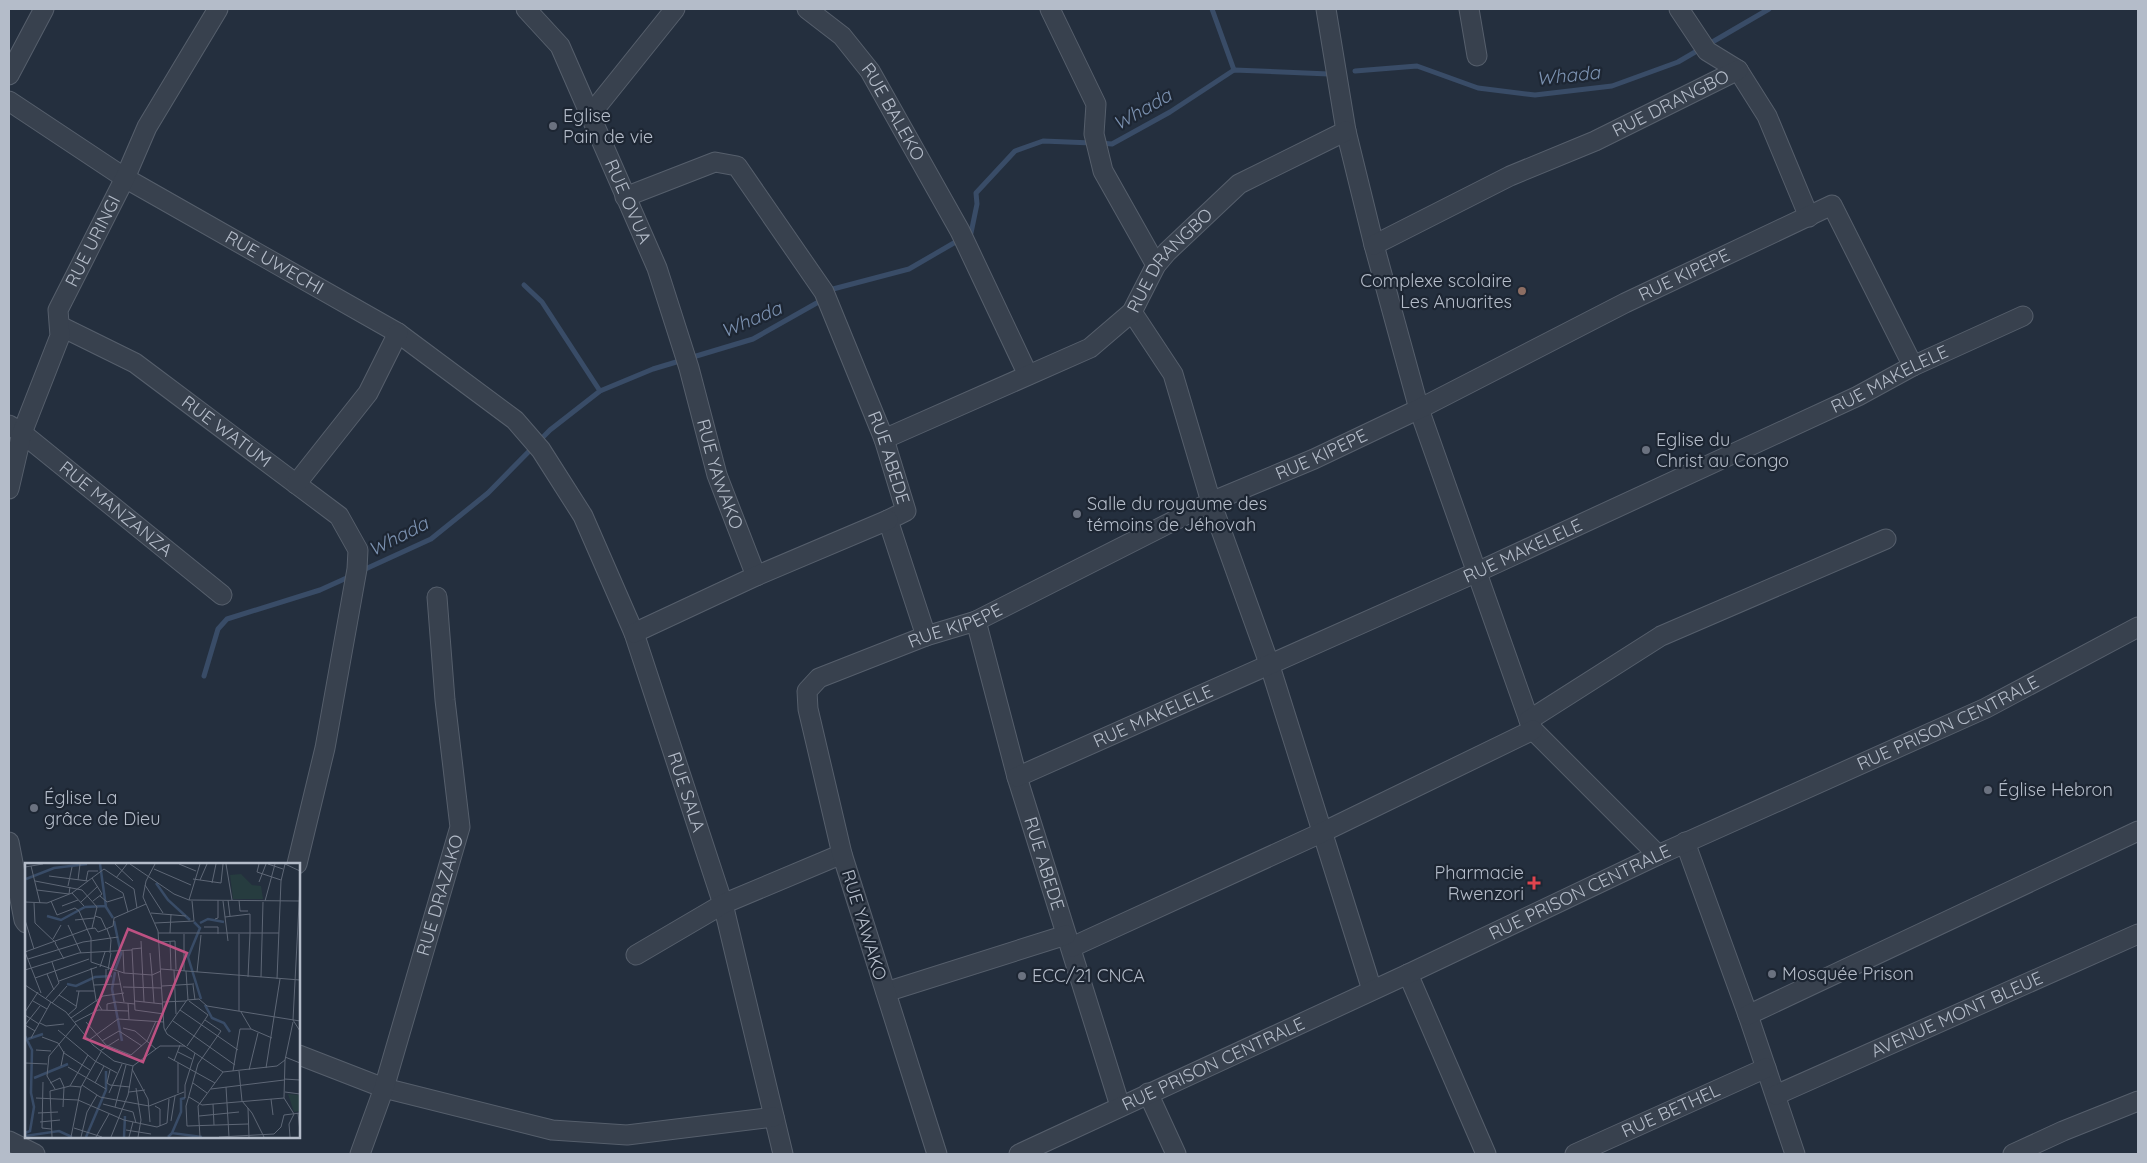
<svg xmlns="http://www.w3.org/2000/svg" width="2147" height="1163" font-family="Quicksand,sans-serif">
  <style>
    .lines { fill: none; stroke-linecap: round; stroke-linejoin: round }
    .stream { stroke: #394c67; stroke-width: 5 }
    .minor-casing { stroke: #565f6c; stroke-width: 21 }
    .minor { stroke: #38414e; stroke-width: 19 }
    .worship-dot { fill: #6b7280; stroke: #1d2633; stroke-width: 2 }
    .education-dot { fill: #8d6e63; stroke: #1d2633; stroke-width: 2 }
    .health-dot { fill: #e0444e; stroke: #1d2633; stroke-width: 2 }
    .labels { text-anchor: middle; stroke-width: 4.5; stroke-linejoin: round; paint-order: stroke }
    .street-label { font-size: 18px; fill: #b4bcc9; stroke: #1d2633 }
    .poi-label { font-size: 18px; fill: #b4bcc9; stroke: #1d2633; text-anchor: start }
    .water-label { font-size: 19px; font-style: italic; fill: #7c92b1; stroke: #1d2633 }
    .inset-river { fill: none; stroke: #394c67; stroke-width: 2.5 }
    .inset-road { fill: none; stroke: #5e6776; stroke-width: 1 }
    .view { fill: #bd5182; fill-opacity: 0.15; stroke: #bd5182; stroke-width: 2.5 }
    .inset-edge { fill: none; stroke: #b4bcc9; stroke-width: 2.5 }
  </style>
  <rect width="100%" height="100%" fill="#242f3e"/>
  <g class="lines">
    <g class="stream">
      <polyline points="1212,9 1234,70"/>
      <polyline points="1355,71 1417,66 1478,88 1535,95 1612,86 1678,62 1769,9"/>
      <polyline points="1100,143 1112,144 1170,112 1234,70 1329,74"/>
      <polyline points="967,235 971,233 977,204 976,193 1015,151 1043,141 1092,143"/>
      <polyline points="524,285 542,302 600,391"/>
      <polyline points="830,292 833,289 909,269 959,240"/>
      <polyline points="361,571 431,539 488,493 550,430 600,391 653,369 753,339 822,300"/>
      <polyline points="204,676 218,629 227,619 320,590 351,576"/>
    </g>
    <g class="minor-casing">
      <g id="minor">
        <path id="s1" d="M526,9L560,46L657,268L689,368L717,475L756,576"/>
        <path id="s2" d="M807,9L842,36L870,71L960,231L1028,375"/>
        <polyline points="1050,9 1096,104 1094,134 1103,171 1156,265"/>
        <polyline points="1326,9 1346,131 1374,245 1419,409 1529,720 1533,730 1658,855"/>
        <polyline points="1469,9 1477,56"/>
        <polyline points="1679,9 1707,51 1738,70 1767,116 1809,217"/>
        <polyline points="9,75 44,9"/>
        <path id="s3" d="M9,101L125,178L398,333L515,420L541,450L583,516L634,633L723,904L783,1154"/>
        <polyline points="590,115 675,9"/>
        <path id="s4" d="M625,197L715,162L737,166L824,292L884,439L906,511L888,520L926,636"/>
        <path id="s5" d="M1374,245L1510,176L1595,141L1738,70"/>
        <polyline points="1132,312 1173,374 1211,502 1270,666 1372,990"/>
        <path id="s6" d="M60,326L135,363L339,516L358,550L357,569L325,748L297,864"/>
        <path id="s7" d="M9,425L22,433L222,595"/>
        <path id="s8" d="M884,439L1090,348L1132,312L1156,265L1167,252L1239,184L1346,131"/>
        <polyline points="296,484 368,393 398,333"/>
        <path id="s9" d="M9,489L22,433L60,336L58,310L125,178L147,127L218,9"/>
        <path id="s10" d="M976,621L1017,777L1120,1106"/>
        <polyline points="634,633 756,576 888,520"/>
        <polyline points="1529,720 1661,636 1886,539"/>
        <path id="s11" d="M1017,777L1475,573L1858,396L1913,366L2023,316"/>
        <polyline points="9,842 24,920 26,923"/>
        <polyline points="1685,842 1748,1015 1795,1154"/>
        <polyline points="1072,947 1323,832 1533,730"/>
        <polyline points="636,955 723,904 842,854"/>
        <polyline points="1408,974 1486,1154"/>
        <polyline points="886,992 1066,935"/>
        <polyline points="1748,1015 2138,831"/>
        <polyline points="299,1055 384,1088 552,1130 627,1135 774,1117"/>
        <polyline points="1148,1093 1176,1154"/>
        <path id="s12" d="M1776,1095L2138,934"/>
        <polyline points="9,1141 35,1154"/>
        <path id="s13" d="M360,1154L384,1088L460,827L445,700L437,597"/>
        <path id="s14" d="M937,1154L842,854L808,709L807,691L819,678L926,636L976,621L1211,502L1314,459L1419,409L1625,303L1832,205L1913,366"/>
        <path id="s15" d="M1019,1154L1408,974L1658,855L1986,708L2138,627"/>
        <path id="s16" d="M1575,1154L1766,1068"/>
        <polyline points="2013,1154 2063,1131 2138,1101"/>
      </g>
    </g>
    <use href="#minor" class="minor"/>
  </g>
  <g class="worship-dot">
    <circle cx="553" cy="126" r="5"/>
    <circle cx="1646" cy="450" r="5"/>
    <circle cx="1077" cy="514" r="5"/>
    <circle cx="1988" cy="790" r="5"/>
    <circle cx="34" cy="808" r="5"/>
    <circle cx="1772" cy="974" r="5"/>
    <circle cx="1022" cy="976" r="5"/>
  </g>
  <circle class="education-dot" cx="1522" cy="291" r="5"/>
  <path class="health-dot" d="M1531.5 875.5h5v5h5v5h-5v5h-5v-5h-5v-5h5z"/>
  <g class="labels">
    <g class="street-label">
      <text dy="6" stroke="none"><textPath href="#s5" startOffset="329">RUE DRANGBO</textPath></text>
      <text dy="6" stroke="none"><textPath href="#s2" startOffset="136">RUE BALEKO</textPath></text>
      <text dy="6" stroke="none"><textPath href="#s1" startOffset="220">RUE OVUA</textPath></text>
      <text dy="6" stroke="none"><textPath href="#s9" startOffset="265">RUE URINGI</textPath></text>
      <text dy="6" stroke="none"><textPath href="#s8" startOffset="345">RUE DRANGBO</textPath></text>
      <text dy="6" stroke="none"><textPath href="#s3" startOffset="311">RUE UWECHI</textPath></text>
      <text dy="6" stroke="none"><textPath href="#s14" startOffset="1455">RUE KIPEPE</textPath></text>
      <text dy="6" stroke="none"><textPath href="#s11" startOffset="959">RUE MAKELELE</textPath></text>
      <text dy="6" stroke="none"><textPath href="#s6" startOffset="198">RUE WATUM</textPath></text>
      <text dy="6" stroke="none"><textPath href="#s14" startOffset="1050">RUE KIPEPE</textPath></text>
      <text dy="6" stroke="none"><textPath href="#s4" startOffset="450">RUE ABEDE</textPath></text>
      <text dy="6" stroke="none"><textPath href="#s1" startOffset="508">RUE YAWAKO</textPath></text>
      <text dy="6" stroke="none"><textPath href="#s7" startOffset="136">RUE MANZANZA</textPath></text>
      <text dy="6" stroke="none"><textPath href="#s11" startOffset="554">RUE MAKELELE</textPath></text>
      <text dy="6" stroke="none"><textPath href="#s14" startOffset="645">RUE KIPEPE</textPath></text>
      <text dy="6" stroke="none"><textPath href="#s11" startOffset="149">RUE MAKELELE</textPath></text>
      <text dy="6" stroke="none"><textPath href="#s15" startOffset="1024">RUE PRISON CENTRALE</textPath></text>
      <text dy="6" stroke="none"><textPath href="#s3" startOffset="1012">RUE SALA</textPath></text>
      <text dy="6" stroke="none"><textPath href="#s10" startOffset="252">RUE ABEDE</textPath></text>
      <text dy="6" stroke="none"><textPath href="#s15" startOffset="619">RUE PRISON CENTRALE</textPath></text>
      <text dy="6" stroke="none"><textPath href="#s13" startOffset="271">RUE DRAZAKO</textPath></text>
      <text transform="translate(864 925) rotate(73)" y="6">RUE YAWAKO</text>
      <text dy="6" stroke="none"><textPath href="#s12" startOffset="198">AVENUE MONT BLEUE</textPath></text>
      <text dy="6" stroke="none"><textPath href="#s15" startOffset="214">RUE PRISON CENTRALE</textPath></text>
      <text dy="6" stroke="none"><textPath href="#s16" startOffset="105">RUE BETHEL</textPath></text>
    </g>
    <g class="poi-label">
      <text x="563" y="122">Eglise<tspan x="563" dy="21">Pain de vie</tspan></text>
      <text x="1512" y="287" text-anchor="end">Complexe scolaire<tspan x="1512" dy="21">Les Anuarites</tspan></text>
      <text x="1656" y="446">Eglise du<tspan x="1656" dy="21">Christ au Congo</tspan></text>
      <text x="1087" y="510">Salle du royaume des<tspan x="1087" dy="21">témoins de Jéhovah</tspan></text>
      <text x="1998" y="796">Église Hebron</text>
      <text x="44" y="804">Église La<tspan x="44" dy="21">grâce de Dieu</tspan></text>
      <text x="1524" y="879" text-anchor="end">Pharmacie<tspan x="1524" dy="21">Rwenzori</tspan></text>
      <text x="1782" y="980">Mosquée Prison</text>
      <text x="1032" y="982">ECC/21 CNCA</text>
    </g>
    <g class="water-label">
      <text transform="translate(1568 75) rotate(-6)" y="7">Whada</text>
      <text transform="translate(1142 109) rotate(-30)" y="7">Whada</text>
      <text transform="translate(751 319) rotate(-23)" y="7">Whada</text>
      <text transform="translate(398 536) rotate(-27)" y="7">Whada</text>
    </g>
  </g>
  <g transform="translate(25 863)">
    <rect width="275" height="275" fill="#242f3e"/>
    <path d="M263,231L275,232V248L269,249Z" fill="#263c3f"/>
    <path d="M216,11L227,22L236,23L238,36H208L205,12Z" fill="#263c3f"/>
    <path class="inset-river" d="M75,1L81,44L88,55M1,16L29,5L62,1M131,20L143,37L165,57M22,53L36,57L60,44L81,43M89,58L96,91L90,107M169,59L175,65L163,94L176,136M175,60L183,56L199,59M90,109L87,126L97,178M42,121L51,123L70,114L87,113M180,142L187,155L199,160L205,169M0,173L7,187L6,230L9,244L5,268L0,270M3,176L18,171M9,215L43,201M147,270L156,249V236L160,235M0,273L34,268L47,274M61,274L81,227V208M99,274L100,253M143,274L147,270L177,274"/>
    <path class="inset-road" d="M90,1L108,18M105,1L149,31L164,37L275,38M130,1L121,18L118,34L133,68L139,165L142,171M154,1L171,8M201,1L207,37M234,1L232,9L256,17M243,1L258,6M260,1L275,8M6,3L15,40M0,4L18,1M129,6L166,22M24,13L63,18M67,15L77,31L68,38M91,15L102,1M168,16L196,20L198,1M53,17L55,1M175,17L182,1M10,18L57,27L72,44L67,65M61,18L63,8H73M80,19L98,30L103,49M234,19L241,1M187,20L191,1M120,22L138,50M275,22L268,157L275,168M43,23L47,4M12,27L44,31L45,24M47,30L59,43M75,33L82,39L98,34M164,37L175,1M203,37L205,53M214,37L215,48H223M26,38L32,52L50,45L54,48L66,75V99L99,110L127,112L136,108M167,38L169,58M198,38L203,78M240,38L250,1M0,39L22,40L47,30L79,6L109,26L112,45M56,39L73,23M9,40L10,60L31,80M37,43L53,37M126,50L161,53M70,53L76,55L81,66M200,54L225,51V70M190,56L193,55V37M0,57L9,86M50,57L69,55M130,60L169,58M43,62L56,90M179,64H193V71M82,66L86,77L85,90M133,70H254M145,70L146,51M159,71V108M28,76L36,62M116,78L119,139M145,78L146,107M134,79L150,78L151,106M30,80L39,96M117,85L107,86L110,147L139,151M98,88L99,110M0,89L63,66L70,65L73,69L81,66L88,63L89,55L121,41M0,89L16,130M125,90L127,112M3,96L58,79L93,74M75,104L80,89M66,105L71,137L77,147M81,106V122M136,106L275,117M0,107L54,90L107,87M83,107L86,90M149,107L151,151M161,108L163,137M93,109L99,139M172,109L176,72M22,111L29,127M127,112L129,140M223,114L225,70M236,114L238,39M10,115L64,96M252,116L256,18L260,1M34,118L72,104M0,122L41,149L68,182L89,198L108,203L135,183H160M69,122L96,121M168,122L170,137M137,123L169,121M98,124L137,125M51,128H70M34,132L51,143M21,135L34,120L27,99M8,138L22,146M110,138L138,141M164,138L183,152L169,173L210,202M138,139L161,138M27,140L42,123M103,140L104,156M82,147V141L91,139L110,141M155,147L213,187M214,148V71M0,149L13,129M216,149L226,166L247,175M0,152L14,161M43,152L51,145L54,128M46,155L78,133L99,130M180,157L196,168L173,201L161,243L162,263L223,261M148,158L169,173L162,183M50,159L73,147L104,148M61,159L81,182L106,192L122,178L131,158M15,160L21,163L39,161M98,165L110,168L131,186M33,167L70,198L92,210M10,168L0,162L15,143M140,168L162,137L174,136L182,143L275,158M142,171L198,209L252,203L260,197M17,174L33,180M6,175L26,139M64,177L93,156L139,159M77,178L94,168L117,183M33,180L39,190L65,207M11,187L26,188M75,188L94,176M153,189L167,196M143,194L190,220M260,194L275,200M149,198L155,182M0,200L22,201M153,200V230M36,203L39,188M43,204L81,226M241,205L255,116M107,206L123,236L125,259M85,207L82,220L85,222M224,207L233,170M208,208L215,166H226M214,208L217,238L227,250L239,274M259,216L275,217M18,219L17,265L26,266M25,220L35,215L39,224L38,244M70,220L79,203M168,220L182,230M57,222L75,234L124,243L159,229M85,222L105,224M45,223L63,192M201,224L204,274M111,225L116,257L113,274M30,226L22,213L24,193L51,161M186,226L259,217M104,229L120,227M260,229L275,231M84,230L97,201M164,234L177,242L259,235M11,235L53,237L99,257L132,264L142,260L144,236M160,235V222L170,190M246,236L248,252M78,241L108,249L111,260M188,241L189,262M130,243L135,246V263M90,244L101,202M223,245L224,274M13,250L33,249M273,250L275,269M174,253L214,249M146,258L150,233M15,259L35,257M49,265L77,274M101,267L126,271M27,274L25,228L45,223L56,224M46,274L56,224L76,189M56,274L62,249L72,232M71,274L84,251M86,274L103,232L108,203M104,274L108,259M175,274L173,243L198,209M194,274L249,271L256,264L259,252L275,250M265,274L264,261L269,251L259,235L260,197L268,159"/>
    <path class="view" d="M103,66L162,90L118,199L59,175Z"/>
    <rect width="275" height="275" class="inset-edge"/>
  </g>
  <rect width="2147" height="1163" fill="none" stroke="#b4bcc9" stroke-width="20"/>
</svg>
